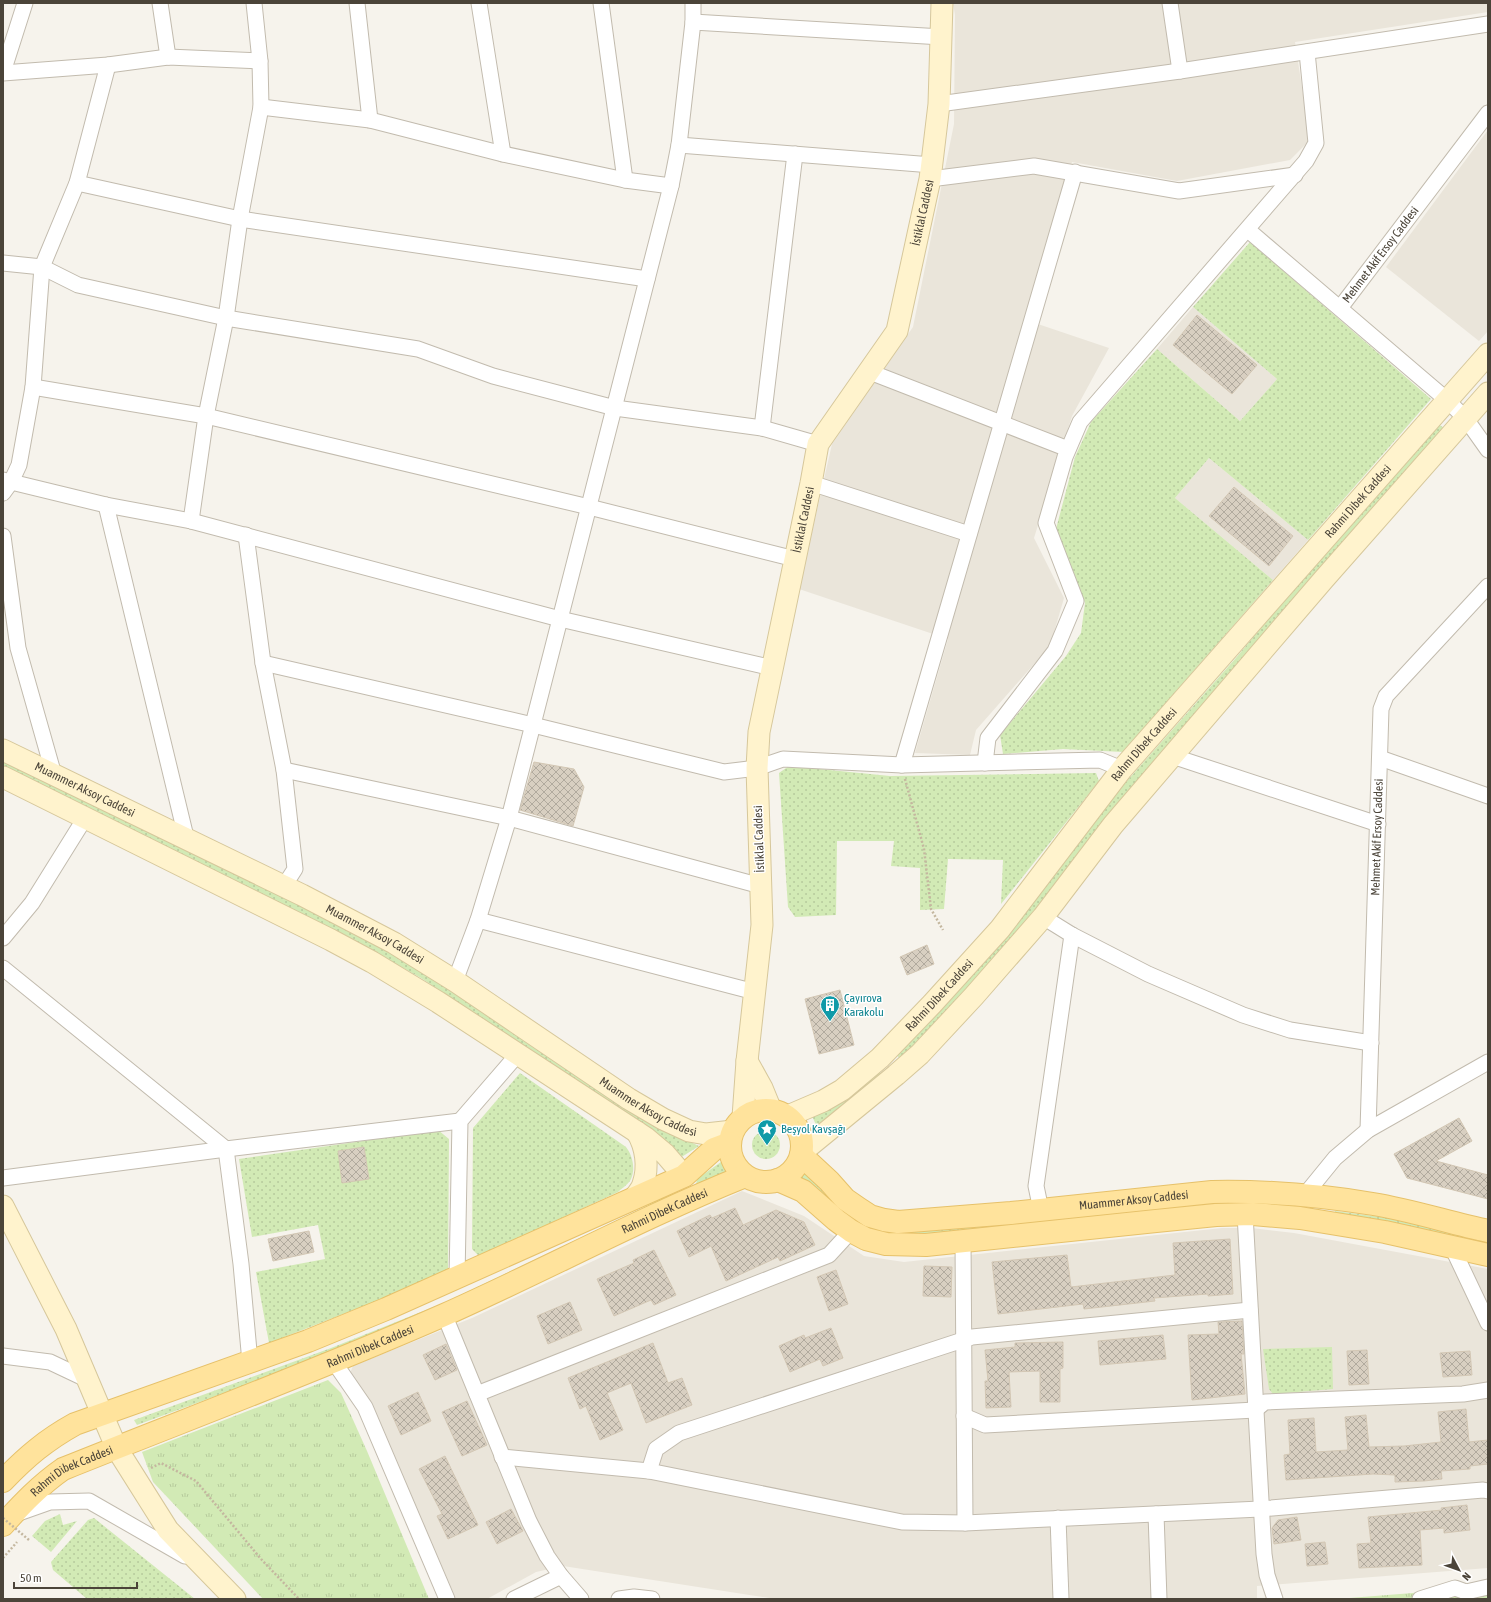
<svg xmlns="http://www.w3.org/2000/svg" width="1491" height="1602" font-family="'Asap Condensed',sans-serif">
  <style>
    .residential { fill: #eae5da }
    .grass { fill: url(#grass-dots) }
    .park { fill: url(#park-tufts) }
    .building { fill: url(#building-cross-hatch); stroke: #d3c7b4 }
    .lines { fill: none; stroke-linecap: round; stroke-linejoin: round }
    .street-casing { stroke: #c2bbae; stroke-width: 17 }
    .secondary-casing { stroke: #d6c79b; stroke-width: 23 }
    .primary-casing { stroke: #e6c16a; stroke-width: 24 }
    .path { stroke: #c4b79f; stroke-width: 2.5; stroke-dasharray: 2 2; stroke-linecap: butt }
    .street { stroke: #fff; stroke-width: 15 }
    .secondary { stroke: #fff3cd; stroke-width: 21 }
    .primary { stroke: #ffe39c; stroke-width: 22 }
    .path-bridge { stroke: #c4b79f; stroke-width: 2.5; stroke-dasharray: 2 2; stroke-linecap: butt }
    .labels { text-anchor: middle; stroke-width: 3; stroke-linejoin: round; paint-order: stroke }
    .street-label { font-size: 12px; fill: #4b4439; stroke: #fff }
    .culture-label { font-size: 12px; fill: #0d838f; stroke: #fff; text-anchor: start }
  </style>
  <defs>
    <pattern id="grass-dots" width="8" height="8" patternUnits="userSpaceOnUse"><rect width="8" height="8" fill="#d2eab5"/><path d="M2 2h.1M6 6h.1" fill="none" stroke="#b6ca9c" stroke-width="1.8" stroke-linecap="round"/></pattern>
    <pattern id="park-tufts" width="24" height="20" patternUnits="userSpaceOnUse"><rect width="24" height="20" fill="#d2eab5"/><path d="M3 7l-1-3M5 7V3M7 7l1-3M15 17l-1-3M17 17v-4M19 17l1-3" fill="none" stroke="#b6ca9c"/></pattern>
    <pattern id="building-cross-hatch" width="8" height="8" patternUnits="userSpaceOnUse"><rect width="8" height="8" fill="#d8cfc1"/><path d="M0 0l8 8M0 8l8-8" fill="none" stroke="#b1aa9e"/></pattern>
  </defs>
  <rect width="100%" height="100%" fill="#f6f3ec"/>
  <g class="residential">
    <polygon points="953,3 1488,3 1488,12 1295,42 1310,140 1290,160 1177,181 1072,162 1026,320 1109,348 1072,416 1034,538 1064,598 1050,646 976,730 970,755 915,753 948,639 799,589 832,444 913,327 954,124 955,15"/>
    <polygon points="1488,130 1488,331 1479,341 1386,267"/>
    <polygon points="1193,307 1277,379 1240,421 1157,349"/>
    <polygon points="1209,458 1308,540 1273,580 1175,498"/>
    <polygon points="742,1191 804,1216 864,1256 904,1262 1222,1228 1252,1228 1294,1233 1488,1269 1488,1568 1257,1586 1257,1599 776,1599 563,1566 536,1572 487,1599 456,1599 373,1413 350,1373 353,1366 472,1318"/>
  </g>
  <g class="grass">
    <polygon points="1250,242 1431,399 1308,540 1209,458 1175,498 1273,580 1123,752 1063,749 1003,754 1000,735 1066,656 1081,633 1085,603 1056,529 1075,457 1091,422 1157,349 1240,421 1277,379 1193,307"/>
    <polygon points="1438,424 1444,428 1113,809 1030,918 963,993 900,1059 896,1054 1119,790 1235,659 1327,549"/>
    <polygon points="3,759 320,916 413,965 658,1127 699,1146 680,1158 637,1121 421,978 359,943 3,768"/>
    <polygon points="789,766 890,776 1096,773 1099,781 1001,904 1003,860 948,859 944,909 920,910 920,868 891,866 894,841 837,841 836,915 795,917 788,907 779,773"/>
    <polygon points="878,1071 883,1075 817,1127 812,1116"/>
    <path d="M520,1073L626,1147C633,1156 636,1170 630,1181C627,1185 621,1189 618,1192L479,1256L472,1249L473,1128Z"/>
    <polygon points="438,1130 449,1139 448,1273 269,1343 256,1272 325,1259 318,1225 252,1237 239,1159"/>
    <circle cx="766" cy="1145" r="14"/>
    <polygon points="728,1157 738,1173 696,1185 697,1179"/>
    <polygon points="806,1161 849,1213 1278,1201 1279,1209 896,1237 856,1226 811,1185 796,1175"/>
    <polygon points="671,1193 675,1199 335,1352 137,1425 134,1420 331,1348 446,1302 641,1209"/>
    <polygon points="1335,1211 1396,1219 1488,1242 1488,1248 1334,1216"/>
    <polygon points="1332,1347 1333,1389 1273,1394 1269,1389 1263,1349"/>
    <polygon points="60,1514 63,1525 77,1521 51,1552 32,1536 45,1521"/>
    <polygon points="94,1518 195,1599 87,1599 53,1570 51,1562 88,1520"/>
  </g>
  <g class="park">
    <polygon points="328,1380 341,1393 367,1451 429,1599 263,1599 153,1482 142,1452"/>
    <polygon points="1488,1587 1488,1599 1337,1599"/>
  </g>
  <g class="building">
    <polygon points="1197,315 1257,365 1232,394 1173,345"/>
    <polygon points="1234,487 1293,536 1269,566 1209,516"/>
    <polygon points="534,762 574,769 584,787 573,826 520,810"/>
    <polygon points="927,945 934,964 907,975 900,957"/>
    <polygon points="840,990 854,1045 819,1054 805,999"/>
    <polygon points="1459,1118 1472,1141 1436,1161 1488,1175 1488,1199 1407,1178 1394,1154"/>
    <polygon points="364,1147 369,1179 342,1183 338,1151"/>
    <polygon points="735,1208 743,1225 776,1210 804,1222 815,1245 780,1261 778,1257 726,1281 711,1246 689,1257 677,1231 710,1215 712,1218"/>
    <polygon points="309,1231 314,1252 273,1261 268,1239"/>
    <polygon points="1230,1239 1233,1294 1208,1296 1208,1294 1154,1298 1155,1301 1084,1309 1083,1304 998,1314 992,1262 1067,1255 1071,1287 1175,1275 1173,1243"/>
    <polygon points="654,1250 676,1295 654,1305 651,1300 614,1316 597,1279 634,1263 633,1260"/>
    <polygon points="924,1266 952,1267 951,1297 923,1296"/>
    <polygon points="836,1270 848,1304 829,1311 817,1277"/>
    <polygon points="570,1302 582,1330 548,1344 537,1316"/>
    <polygon points="1242,1321 1244,1354 1241,1354 1245,1394 1192,1400 1188,1335 1219,1334 1218,1322"/>
    <polygon points="831,1328 843,1358 823,1366 820,1359 790,1372 779,1346 804,1335 805,1338"/>
    <polygon points="1163,1335 1166,1359 1100,1365 1098,1341"/>
    <polygon points="1063,1342 1063,1368 1060,1369 1060,1402 1040,1402 1040,1371 1009,1372 1011,1407 986,1408 985,1381 988,1381 985,1350 1015,1347 1015,1343"/>
    <polygon points="653,1343 668,1383 682,1378 692,1405 646,1423 631,1383 607,1393 623,1430 600,1440 586,1406 580,1409 568,1378"/>
    <polygon points="446,1344 457,1370 435,1380 423,1355"/>
    <polygon points="1367,1350 1369,1384 1349,1385 1347,1351"/>
    <polygon points="1470,1351 1472,1375 1443,1377 1440,1353"/>
    <polygon points="418,1392 431,1421 401,1435 388,1406"/>
    <polygon points="467,1401 487,1445 462,1456 442,1412"/>
    <polygon points="1466,1409 1469,1442 1488,1440 1488,1464 1470,1466 1470,1469 1441,1471 1442,1479 1424,1481 1395,1482 1395,1475 1373,1474 1286,1480 1284,1455 1290,1454 1288,1420 1314,1418 1316,1452 1348,1450 1345,1417 1366,1415 1369,1447 1404,1446 1441,1442 1438,1412"/>
    <polygon points="445,1456 478,1525 448,1539 437,1516 442,1514 419,1469"/>
    <polygon points="1467,1505 1470,1530 1444,1533 1444,1528 1420,1530 1422,1565 1359,1568 1357,1544 1371,1543 1368,1517 1442,1510 1441,1508"/>
    <polygon points="511,1509 523,1531 497,1544 486,1522"/>
    <polygon points="1297,1517 1301,1540 1274,1544 1272,1528 1278,1520"/>
    <polygon points="1325,1542 1328,1564 1307,1566 1305,1544"/>
  </g>
  <g class="lines">
    <g class="street-casing">
      <g id="street">
        <polyline points="160,3 168,57"/>
        <polyline points="357,3 370,120"/>
        <polyline points="479,3 503,154"/>
        <polyline points="601,3 625,180"/>
        <polyline points="1170,3 1180,71"/>
        <polyline points="693,22 942,37"/>
        <polyline points="3,72 25,3"/>
        <polyline points="3,73 108,65 168,57 260,61"/>
        <polyline points="939,104 1180,71 1488,24"/>
        <polyline points="261,107 370,120 503,154 625,180 671,186"/>
        <polyline points="679,145 932,165"/>
        <polyline points="930,179 1034,166 1179,191 1295,175"/>
        <polyline points="77,183 240,219 647,279"/>
        <polyline points="1248,230 1447,400 1466,419 1488,450"/>
        <polyline points="3,263 42,267 78,285 226,318 418,349 493,376 615,408 762,428 818,444"/>
        <path id="s1" d="M1340,308L1488,113"/>
        <polyline points="870,372 1068,449"/>
        <polyline points="33,387 206,416 589,507 795,559"/>
        <polyline points="762,428 795,154"/>
        <polyline points="3,480 106,505 191,521 560,619 773,668"/>
        <polyline points="811,483 969,534"/>
        <polyline points="3,493 11,482 19,465 33,387 42,267 77,183 108,65"/>
        <polyline points="106,505 187,841"/>
        <polyline points="191,521 206,416 226,318 240,219 261,107 260,61 254,3"/>
        <polyline points="246,535 263,663 284,770 295,869 284,886"/>
        <polyline points="3,536 18,648 54,775"/>
        <polyline points="263,663 533,725 724,772 757,768 783,759 902,765 1100,760 1122,769"/>
        <polyline points="1172,756 1378,824"/>
        <polyline points="1380,758 1488,796"/>
        <polyline points="985,763 988,738 1055,651 1076,601 1046,523 1065,457 1080,422 1306,161 1316,143 1307,52"/>
        <polyline points="902,765 1075,172"/>
        <polyline points="284,770 509,818 761,886"/>
        <polyline points="1043,917 1072,935 1148,974 1243,1015 1290,1030 1371,1043"/>
        <polyline points="478,920 755,992"/>
        <polyline points="3,938 32,903 85,818"/>
        <polyline points="3,968 226,1149 241,1264 250,1362"/>
        <polyline points="455,981 478,920 509,818 671,186 679,145 693,22 693,3"/>
        <path id="s2" d="M1368,1130L1381,709L1386,696L1488,586"/>
        <polyline points="3,1178 226,1149 460,1121"/>
        <polyline points="1304,1196 1335,1158 1368,1130 1488,1062"/>
        <polyline points="1041,1210 1036,1186 1072,935"/>
        <polyline points="1245,1214 1264,1554 1267,1575 1275,1599"/>
        <polyline points="963,1241 965,1523"/>
        <polyline points="1452,1247 1488,1323"/>
        <polyline points="457,1278 460,1121 518,1054"/>
        <polyline points="444,1314 529,1521 547,1556 561,1576 581,1599"/>
        <polyline points="3,1356 50,1362 88,1380"/>
        <polyline points="334,1362 365,1407 447,1599"/>
        <polyline points="477,1394 829,1255 851,1231"/>
        <polyline points="964,1416 985,1425 1255,1410 1265,1402 1463,1394 1488,1390"/>
        <polyline points="502,1457 649,1471 902,1522 965,1523 1260,1509 1483,1490 1488,1491"/>
        <polyline points="649,1471 656,1449 679,1433 972,1337 1250,1310"/>
        <polyline points="16,1514 50,1502 89,1501 185,1556"/>
        <polyline points="1156,1514 1159,1599"/>
        <polyline points="1058,1518 1061,1599"/>
        <polyline points="514,1599 561,1576"/>
        <polyline points="619,1599 634,1597 652,1599"/>
        <polyline points="1420,1599 1455,1588 1466,1592 1488,1587"/>
      </g>
    </g>
    <g class="secondary-casing">
      <g id="secondary">
        <path id="s3" d="M3,750L302,895L394,943L455,981L629,1099L663,1119L689,1131L706,1134L733,1131"/>
        <polyline points="3,777 331,940 372,962 438,1002 646,1138 665,1154 684,1176"/>
        <polyline points="747,1061 762,1088 771,1110"/>
        <path id="s4" d="M788,1116L823,1101L842,1090L880,1058L932,1004L1000,929L1122,769L1488,354"/>
        <path id="s5" d="M743,1117L747,1061L762,925L757,768L759,732L811,483L818,444L897,331L930,179L939,104L942,3"/>
        <polyline points="802,1152 896,1075 920,1054 974,996 1043,917 1113,825 1324,579 1488,393"/>
        <path d="M635,1197C638,1193 642,1188 643,1184C649,1167 646,1147 637,1132"/>
        <polyline points="3,1206 66,1329 117,1449 168,1530 235,1599"/>
      </g>
    </g>
    <g class="primary-casing">
      <g id="primary">
        <circle cx="766" cy="1146" r="36"/>
        <path id="s6" d="M801,1155L829,1181L845,1199L858,1208L870,1216L884,1220L898,1222L1011,1213L1212,1192C1266,1191 1319,1195 1373,1204C1411,1210 1450,1223 1488,1231"/>
        <polyline points="778,1180 803,1191 836,1220 851,1231 866,1239 886,1244 926,1245 1156,1221 1216,1215 1253,1214 1300,1218 1385,1232 1488,1255"/>
        <path d="M3,1481C26,1457 46,1440 75,1424L308,1341L386,1309L684,1176L714,1149L730,1143"/>
        <path id="s7" d="M3,1525C22,1504 40,1485 63,1469C190,1418 319,1370 444,1315C545,1270 643,1217 745,1176"/>
      </g>
    </g>
    <g class="path">
      <polyline points="905,779 924,849 931,909 943,930"/>
      <polyline points="151,1468 161,1463 196,1481 261,1559 299,1599"/>
      <polyline points="3,1558 17,1542"/>
    </g>
    <use href="#street" class="street"/>
    <use href="#secondary" class="secondary"/>
    <use href="#primary" class="primary"/>
    <polyline class="path-bridge" points="3,1518 29,1540"/>
  </g>
  <defs>
    <g id="building-pin" transform="scale(1)"><path d="M0 17L-7.5 6A9.5 9.5 0 1 1 7.5 6Z" fill="#0f9aa8" stroke="#fff"/><path d="M-4-6H4V6H1V3H-1V6H-4ZM-2.5-4.3h1.7v1.8h-1.7ZM.8-4.3h1.7v1.8H.8ZM-2.5-1h1.7V.8h-1.7ZM.8-1h1.7V.8H.8Z" fill="#fff"/></g>
    <g id="sight-pin" transform="scale(1)"><path d="M0 17L-7.5 6A9.5 9.5 0 1 1 7.5 6Z" fill="#0f9aa8" stroke="#fff"/><path d="M0-6L1.8-2.2L6-1.7L2.9 1.2L3.7 5.4L0 3.3L-3.7 5.4L-2.9 1.2L-6-1.7L-1.8-2.2Z" fill="#fff"/></g>
  </defs>
  <g fill-rule="evenodd">
    <use href="#building-pin" x="830" y="1005"/>
    <use href="#sight-pin" x="767" y="1129"/>
  </g>
  <g class="labels">
    <g class="street-label">
      <text dy="4" stroke="none"><textPath href="#s5" startOffset="939">İstiklal Caddesi</textPath></text>
      <text dy="4" stroke="none"><textPath href="#s1" startOffset="67">Mehmet Akif Ersoy Caddesi</textPath></text>
      <text dy="4" stroke="none"><textPath href="#s4" startOffset="844">Rahmi Dibek Caddesi</textPath></text>
      <text dy="4" stroke="none"><textPath href="#s5" startOffset="603">İstiklal Caddesi</textPath></text>
      <text dy="4" stroke="none"><textPath href="#s4" startOffset="520">Rahmi Dibek Caddesi</textPath></text>
      <text dy="4" stroke="none"><textPath href="#s3" startOffset="91">Muammer Aksoy Caddesi</textPath></text>
      <text dy="4" stroke="none"><textPath href="#s2" startOffset="293">Mehmet Akif Ersoy Caddesi</textPath></text>
      <text transform="translate(759 839) rotate(-92)" y="4">İstiklal Caddesi</text>
      <text dy="4" stroke="none"><textPath href="#s3" startOffset="415">Muammer Aksoy Caddesi</textPath></text>
      <text dy="4" stroke="none"><textPath href="#s4" startOffset="196">Rahmi Dibek Caddesi</textPath></text>
      <text dy="4" stroke="none"><textPath href="#s3" startOffset="739">Muammer Aksoy Caddesi</textPath></text>
      <text dy="4" stroke="none"><textPath href="#s6" startOffset="358">Muammer Aksoy Caddesi</textPath></text>
      <text dy="4" stroke="none"><textPath href="#s7" startOffset="737">Rahmi Dibek Caddesi</textPath></text>
      <text dy="4" stroke="none"><textPath href="#s7" startOffset="413">Rahmi Dibek Caddesi</textPath></text>
      <text dy="4" stroke="none"><textPath href="#s7" startOffset="89">Rahmi Dibek Caddesi</textPath></text>
    </g>
    <g class="culture-label">
      <text x="844" y="1002">Çayırova<tspan x="844" dy="14">Karakolu</tspan></text>
      <text x="781" y="1133">Beşyol Kavşağı</text>
    </g>
  </g>
  <rect width="1491" height="1602" fill="none" stroke="#4b4439" stroke-width="8"/>
  <g transform="translate(1459 1570) rotate(131)" stroke="#ffffff" stroke-width="3" paint-order="stroke">
  <path d="M0-3L7 15L0 10L-7 15Z" fill="#4b4439"/>
  <text y="-6" font-size="11" font-weight="bold" text-anchor="middle" fill="#4b4439">N</text>
  </g>
  <path d="M14 1582v6h123v-6" fill="none" stroke="#4b4439" stroke-width="2"/>
  <text x="20" y="1582" font-size="12" fill="#4b4439" stroke="#ffffff" stroke-width="3" paint-order="stroke">50 m</text>
</svg>
